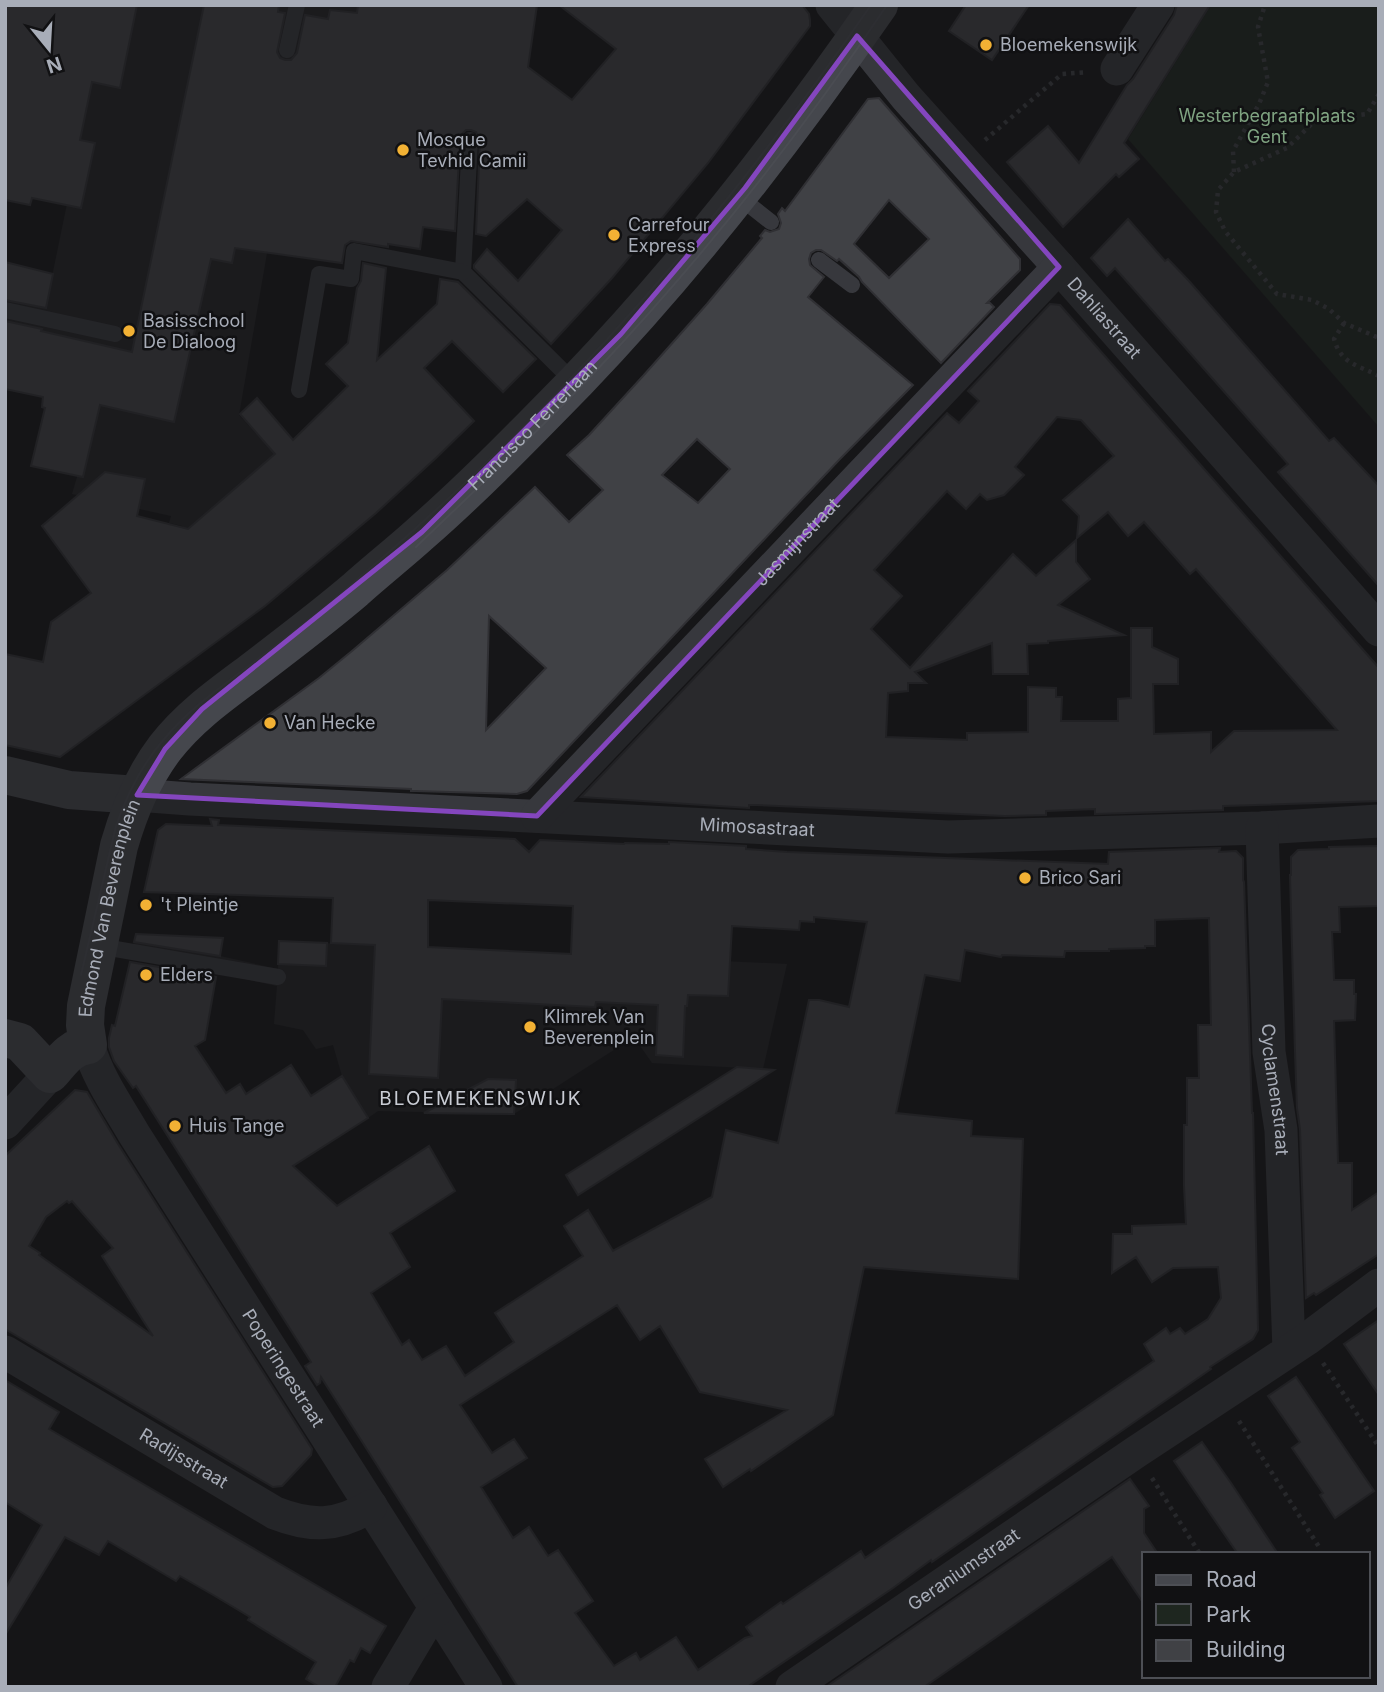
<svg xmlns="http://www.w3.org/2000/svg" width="1384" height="1692" font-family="Inter,sans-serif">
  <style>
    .built { fill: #222225 }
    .green { fill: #1e261f }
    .building { fill: #404145; stroke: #303034; stroke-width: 2; fill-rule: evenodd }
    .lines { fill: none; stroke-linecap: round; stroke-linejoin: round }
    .path { stroke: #3d3f44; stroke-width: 4.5; stroke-dasharray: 3.5 5; stroke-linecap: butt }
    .lane { stroke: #37383d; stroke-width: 16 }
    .street { stroke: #37383d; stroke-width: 33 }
    .secondary { stroke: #45474d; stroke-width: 38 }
    .tram { stroke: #4a4c52; stroke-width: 2 }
    .marked { fill: none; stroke: #8446be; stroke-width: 5; stroke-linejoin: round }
    .poi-dot { fill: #f2b134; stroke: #111113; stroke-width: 2.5 }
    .labels { text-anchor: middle; stroke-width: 5; stroke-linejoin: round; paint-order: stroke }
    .poi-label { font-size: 18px; fill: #a8adb8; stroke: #111113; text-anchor: start }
    .park-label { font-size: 18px; fill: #7fa381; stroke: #111113 }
    .street-label { font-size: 18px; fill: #a8adb8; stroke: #111113 }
    .neighbourhood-label { font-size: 19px; letter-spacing: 2px; fill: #c9ccd4; stroke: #111113 }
  </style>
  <rect width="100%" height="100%" fill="#161618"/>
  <g class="built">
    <polygon points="108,5 510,5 406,51 336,262 267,253 239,415 275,454 273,456 274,598 251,616 182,526 169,523 171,516 72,494 80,467 75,373 5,361 5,293 47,301"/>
    <polygon points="135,937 278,969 280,941 787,964 763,1069 652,1063 634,1037 514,1114 378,1111 368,1118 342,1076 333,1045 316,1049 303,1030 274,1024 277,986 131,954"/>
  </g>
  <polygon class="green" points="1211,5 1379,5 1379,427 1128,139"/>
  <g class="building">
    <polygon points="5,5 137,5 120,88 92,82 80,140 95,143 81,208 32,198 30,205 5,200"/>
    <polygon points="204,5 279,5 278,12 285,13 277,52 280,58 285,60 291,60 297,53 305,15 328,19 330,10 357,13 358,5 537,5 528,67 572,100 616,49 559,5 802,5 809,14 810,20 810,26 708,163 612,278 551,344 474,268 474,265 487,249 518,281 562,230 527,199 486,236 476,234 480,140 476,132 471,130 466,130 462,134 460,139 455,231 423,227 420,249 388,244 388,247 351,241 345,245 342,263 235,248 232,263 211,259 174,422 100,405 83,477 31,466 45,408 42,407 43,397 5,389 5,321 42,329 41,331 132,352"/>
    <polygon points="966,5 1029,5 992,60 949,31"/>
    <polygon points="1177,5 1210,5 1124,143 1139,159 1119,177 1116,174 1063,227 1007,162 1048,126 1079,163 1127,85 1133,79 1174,15"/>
    <path d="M879,98L1020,259V270L987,303H990L994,307L941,363L862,282L859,277L839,259L837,261L821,250H816L811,253L809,259L810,265L824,277L808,297L913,385L839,460L527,791L517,794L415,791H411V789L181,779L319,678L352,651L447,570L535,487L569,522L603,490L567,455L589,435L643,376L707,304L762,238L760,236L765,230L770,232L779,229L781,223L778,214L782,208L785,211L868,99ZM889,200L929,239L889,278L854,244ZM697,439L730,469L698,503L662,475ZM489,616L546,668L486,730Z"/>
    <polygon points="1128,219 1165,261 1168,259 1189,281 1329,441 1334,438 1379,486 1379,586 1278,472 1288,464 1115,268 1107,276 1091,258"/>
    <polygon points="5,262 53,274 46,308 5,300"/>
    <polygon points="363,263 386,268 377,360 437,304 440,279 458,282 536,359 503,392 452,341 424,368 474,421 437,457 376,513 265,606 60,757 5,745 5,654 43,662 51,622 91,593 42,526 105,472 145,479 137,516 188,529 275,454 240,414 257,398 293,440 348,386 326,364 348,343 357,288 361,281"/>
    <path d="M1050,304L1060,305L1379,668V801L1223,806V810L1095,814V809L1046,811V815L1005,816L757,805H749V808L581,797L947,413L959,423L979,401L968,391ZM1057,417L1081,420L1114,456L1063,500L1079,516L1077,538L1108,512L1128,536L1144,522L1190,574L1196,569L1337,730L1234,731L1211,752V732L1154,734L1153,684H1178V659L1152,647V628H1131V698L1118,699V721H1061L1062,697H1056V688L1028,687V732L967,733V740L886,737L888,693L908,691V683H926L915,672L992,643L993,674H1028L1027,644L1048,643V641L1124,635L1058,605L1090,579L1076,562V540L1036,576L1013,554L910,668L871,629L902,596L874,570L947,491L966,509L980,494L987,500L1004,495L1024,475L1015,467Z"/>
    <path d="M210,819L219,820L218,825L515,839L529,852L540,840L624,844L625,843L669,844V842L746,846V849L787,852L1108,864L1109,852L1220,848L1219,852L1236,851L1243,858V880L1244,882L1252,1113H1253L1258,1330L1253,1339L1210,1367L1211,1369L932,1562L931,1560L893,1588L747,1687H518L321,1377L320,1383L317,1385L305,1366L311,1362L136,1086L133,1088L114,1061L109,1047V1038L112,1025L115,1026L130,962L216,977L205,1040L195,1046L226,1093L240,1084L246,1094L291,1065L311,1096L342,1076L368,1118L293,1166L337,1206L429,1146L455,1191L390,1233L410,1267L371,1293L402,1345L409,1340L422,1360L446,1346L465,1376L514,1342L495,1313L583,1256L564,1226L588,1210L613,1251L712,1197L726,1130L778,1143L809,1000H819L849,1007L867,922L814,917V922L800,921L799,930L732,926L728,996L688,995L687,1006H685L683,1057L656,1055L658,1005L596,1002L595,1007L442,999L438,1078L369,1074L375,945L331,943L333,898L144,892L158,830L166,824L212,826ZM428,900L573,906L571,954L428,947ZM1209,918L1211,1025H1198L1199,1078H1187V1125H1184V1186L1186,1224L1132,1226V1234H1113L1112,1273L1136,1257L1152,1282L1173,1268L1218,1267L1221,1298L1208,1319L1185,1334L1180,1328L1170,1334L1166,1328L1144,1344L1154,1361L865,1558L861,1551L783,1604L781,1602L746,1627L752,1636L745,1638L698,1670L676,1637L640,1660L636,1653L614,1666L575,1613L593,1601L558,1550L548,1556L529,1527L513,1538L481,1487L527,1458L514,1439L492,1453L460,1405L617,1305L640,1340L660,1326L700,1392L787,1410L705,1459L723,1487L750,1469L751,1471L833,1415L864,1267L1018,1279L1023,1139L971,1136L972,1121L896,1113L925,975L960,981L965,950L1001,957L1002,955L1064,957L1065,951H1109V949L1145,948V946H1155V920Z"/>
    <polygon points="1379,846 1379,906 1339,907 1340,932 1332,932 1334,980 1354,980 1354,994 1356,994 1355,1020 1334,1021 1338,1163 1352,1163 1352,1210 1379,1192 1379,1254 1316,1295 1314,1293 1306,1298 1300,1129 1297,1108 1295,1051 1290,875 1291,875 1291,857 1298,850 1329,849 1329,847"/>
    <polygon points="136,934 223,938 220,956 134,942"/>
    <polygon points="279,941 327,943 326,966 278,964"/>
    <polygon points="737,1067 774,1070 578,1195 566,1175"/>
    <polygon points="488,1079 516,1080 514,1114 424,1113"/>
    <path d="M75,1090L87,1092L118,1144L312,1449L311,1455L282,1486L273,1487L5,1329V1156ZM67,1201L69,1203L72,1201L113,1248L102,1256L153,1336L39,1255L40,1253L29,1246L46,1217Z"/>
    <polygon points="1379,1320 1379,1395 1344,1344"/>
    <polygon points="1296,1377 1374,1491 1335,1518 1320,1495 1323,1493 1292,1448 1300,1442 1268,1396"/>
    <polygon points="5,1380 59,1412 49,1429 386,1626 370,1653 361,1648 354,1662 350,1660 335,1687 320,1687 306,1679 316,1662 248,1620 250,1617 215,1596 180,1576 176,1581 108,1541 99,1555 65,1537 5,1635 5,1589 42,1525 5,1502"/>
    <polygon points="1202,1442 1231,1483 1278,1554 1238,1554 1174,1461"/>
    <polygon points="1130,1479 1149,1506 1144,1509 1144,1533 1158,1554 1144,1554 1144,1604 1112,1557 924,1687 826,1687"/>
  </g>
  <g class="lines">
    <g class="path">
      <polyline points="1379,94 1367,114 1345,117 1324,112 1287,148 1234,172 1218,190 1216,212 1225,231 1277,294 1312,300 1329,309 1344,323 1379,338"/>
      <polyline points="985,140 1062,74 1088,72"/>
      <polyline points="1234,172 1233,151 1259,104 1268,82 1258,27 1265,5"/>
      <path d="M1344,323L1334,339C1341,364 1358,365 1379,376"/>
      <polyline points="1323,1363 1379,1447"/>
      <polyline points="1239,1421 1321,1550"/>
      <polyline points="1152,1478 1200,1554"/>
    </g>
    <g class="lane">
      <polyline points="287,50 297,5"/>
      <polyline points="470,140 463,272 575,383"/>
      <polyline points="738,196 771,222"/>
      <polyline points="819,260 852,285"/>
      <polyline points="5,310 115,334"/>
      <polyline points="299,390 319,274 351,279 354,251 463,272"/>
      <polyline points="98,946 278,977"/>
    </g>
    <g class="street">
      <path id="s1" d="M832,5L906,97L1059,267L1379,630"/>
      <polyline points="1117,69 1158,5"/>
      <path id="s2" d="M137,795L190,799L948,837L1262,828L1379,821"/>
      <path id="s3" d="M537,816L1059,267"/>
      <path id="s4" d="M1262,828L1269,1052L1281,1130L1289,1350"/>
      <path id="s5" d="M88,1045C98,1078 117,1105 134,1134L486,1687"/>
      <polyline points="5,1123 50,1074"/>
      <path id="s6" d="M5,1352L275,1513C311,1527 337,1527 371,1506"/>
      <polyline points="388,1687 432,1613 437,1610"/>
      <path id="s7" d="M792,1687L1136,1452L1307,1339L1379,1285"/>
    </g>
    <g class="secondary">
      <polyline points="5,775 69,790 137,795"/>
      <path id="s8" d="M5,1038L20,1042L50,1074C61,1062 70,1047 88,1045L85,1025L86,1006L119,846C129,811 143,777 165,748C189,717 220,695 251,672C286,645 321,619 355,590C376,571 399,553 420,534C475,486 526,433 577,381C688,265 787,138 879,5"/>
    </g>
    <g class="tram">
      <path d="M416,547C476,489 537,433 594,373C701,260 800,135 887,5"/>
      <path d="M81,975L116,826C127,794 142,764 165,738C188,710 217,690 246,668C278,644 309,620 339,595C404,540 467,483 527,423C655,296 768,154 871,5"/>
    </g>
  </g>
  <path d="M0 0H1384V1692H0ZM857,36L1059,267L537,816L137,795L165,749L202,709L422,532L621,334L745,188Z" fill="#161618" fill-opacity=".55" fill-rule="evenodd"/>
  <path class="marked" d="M857,36L1059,267L537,816L137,795L165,749L202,709L422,532L621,334L745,188Z"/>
  <g class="poi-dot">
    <circle cx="986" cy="45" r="7"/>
    <circle cx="403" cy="150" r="7"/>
    <circle cx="614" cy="235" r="7"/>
    <circle cx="129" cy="331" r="7"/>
    <circle cx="270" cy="723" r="7"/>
    <circle cx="1025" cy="878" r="7"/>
    <circle cx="146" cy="905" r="7"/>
    <circle cx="146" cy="975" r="7"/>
    <circle cx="530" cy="1027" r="7"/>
    <circle cx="175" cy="1126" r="7"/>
  </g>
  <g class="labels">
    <g class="poi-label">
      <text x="1000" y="51">Bloemekenswijk</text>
      <text x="417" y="146">Mosque<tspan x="417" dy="21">Tevhid Camii</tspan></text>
      <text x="628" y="231">Carrefour<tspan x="628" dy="21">Express</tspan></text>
      <text x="143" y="327">Basisschool<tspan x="143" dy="21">De Dialoog</tspan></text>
      <text x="284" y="729">Van Hecke</text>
      <text x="1039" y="884">Brico Sari</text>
      <text x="160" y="911">'t Pleintje</text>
      <text x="160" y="981">Elders</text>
      <text x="544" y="1023">Klimrek Van<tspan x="544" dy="21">Beverenplein</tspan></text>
      <text x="189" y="1132">Huis Tange</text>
    </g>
    <g class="park-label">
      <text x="1267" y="122">Westerbegraafplaats<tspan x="1267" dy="21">Gent</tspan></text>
    </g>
    <g class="street-label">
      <text dy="6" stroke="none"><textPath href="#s1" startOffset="415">Dahliastraat</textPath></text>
      <text dy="6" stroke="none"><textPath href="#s8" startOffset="910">Francisco Ferrerlaan</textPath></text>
      <text dy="6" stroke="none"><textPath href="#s3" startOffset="378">Jasmijnstraat</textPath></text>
      <text dy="6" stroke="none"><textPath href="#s2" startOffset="621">Mimosastraat</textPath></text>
      <text dy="6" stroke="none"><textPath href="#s8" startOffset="248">Edmond Van Beverenplein</textPath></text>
      <text dy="6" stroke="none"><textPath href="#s4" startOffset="262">Cyclamenstraat</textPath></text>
      <text dy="6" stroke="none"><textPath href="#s5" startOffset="378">Poperingestraat</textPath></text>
      <text dy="6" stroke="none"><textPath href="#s6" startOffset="208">Radijsstraat</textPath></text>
      <text dy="6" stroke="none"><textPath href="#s7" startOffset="208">Geraniumstraat</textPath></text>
    </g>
    <g class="neighbourhood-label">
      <text x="481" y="1105">BLOEMEKENSWIJK</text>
    </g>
  </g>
  <rect width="1384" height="1692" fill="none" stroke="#a8adb8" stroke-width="14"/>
  <rect x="1142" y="1552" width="228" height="126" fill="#111113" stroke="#4d4f55" stroke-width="2"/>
  <rect x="1156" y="1575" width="35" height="10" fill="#45474d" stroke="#4d4f55" stroke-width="2"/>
  <text x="1206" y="1587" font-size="21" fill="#a8adb8">Road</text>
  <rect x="1156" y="1604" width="35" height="21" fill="#1e261f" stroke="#4d4f55" stroke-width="2"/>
  <text x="1206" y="1622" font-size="21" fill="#a8adb8">Park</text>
  <rect x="1156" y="1640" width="35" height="21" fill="#404145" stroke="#4d4f55" stroke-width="2"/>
  <text x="1206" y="1657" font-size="21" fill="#a8adb8">Building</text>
  <g transform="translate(49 49) rotate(162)" stroke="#111113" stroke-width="5" paint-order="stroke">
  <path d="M0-5L12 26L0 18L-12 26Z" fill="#a8adb8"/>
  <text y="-10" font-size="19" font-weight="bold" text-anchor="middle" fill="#a8adb8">N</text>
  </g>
</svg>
